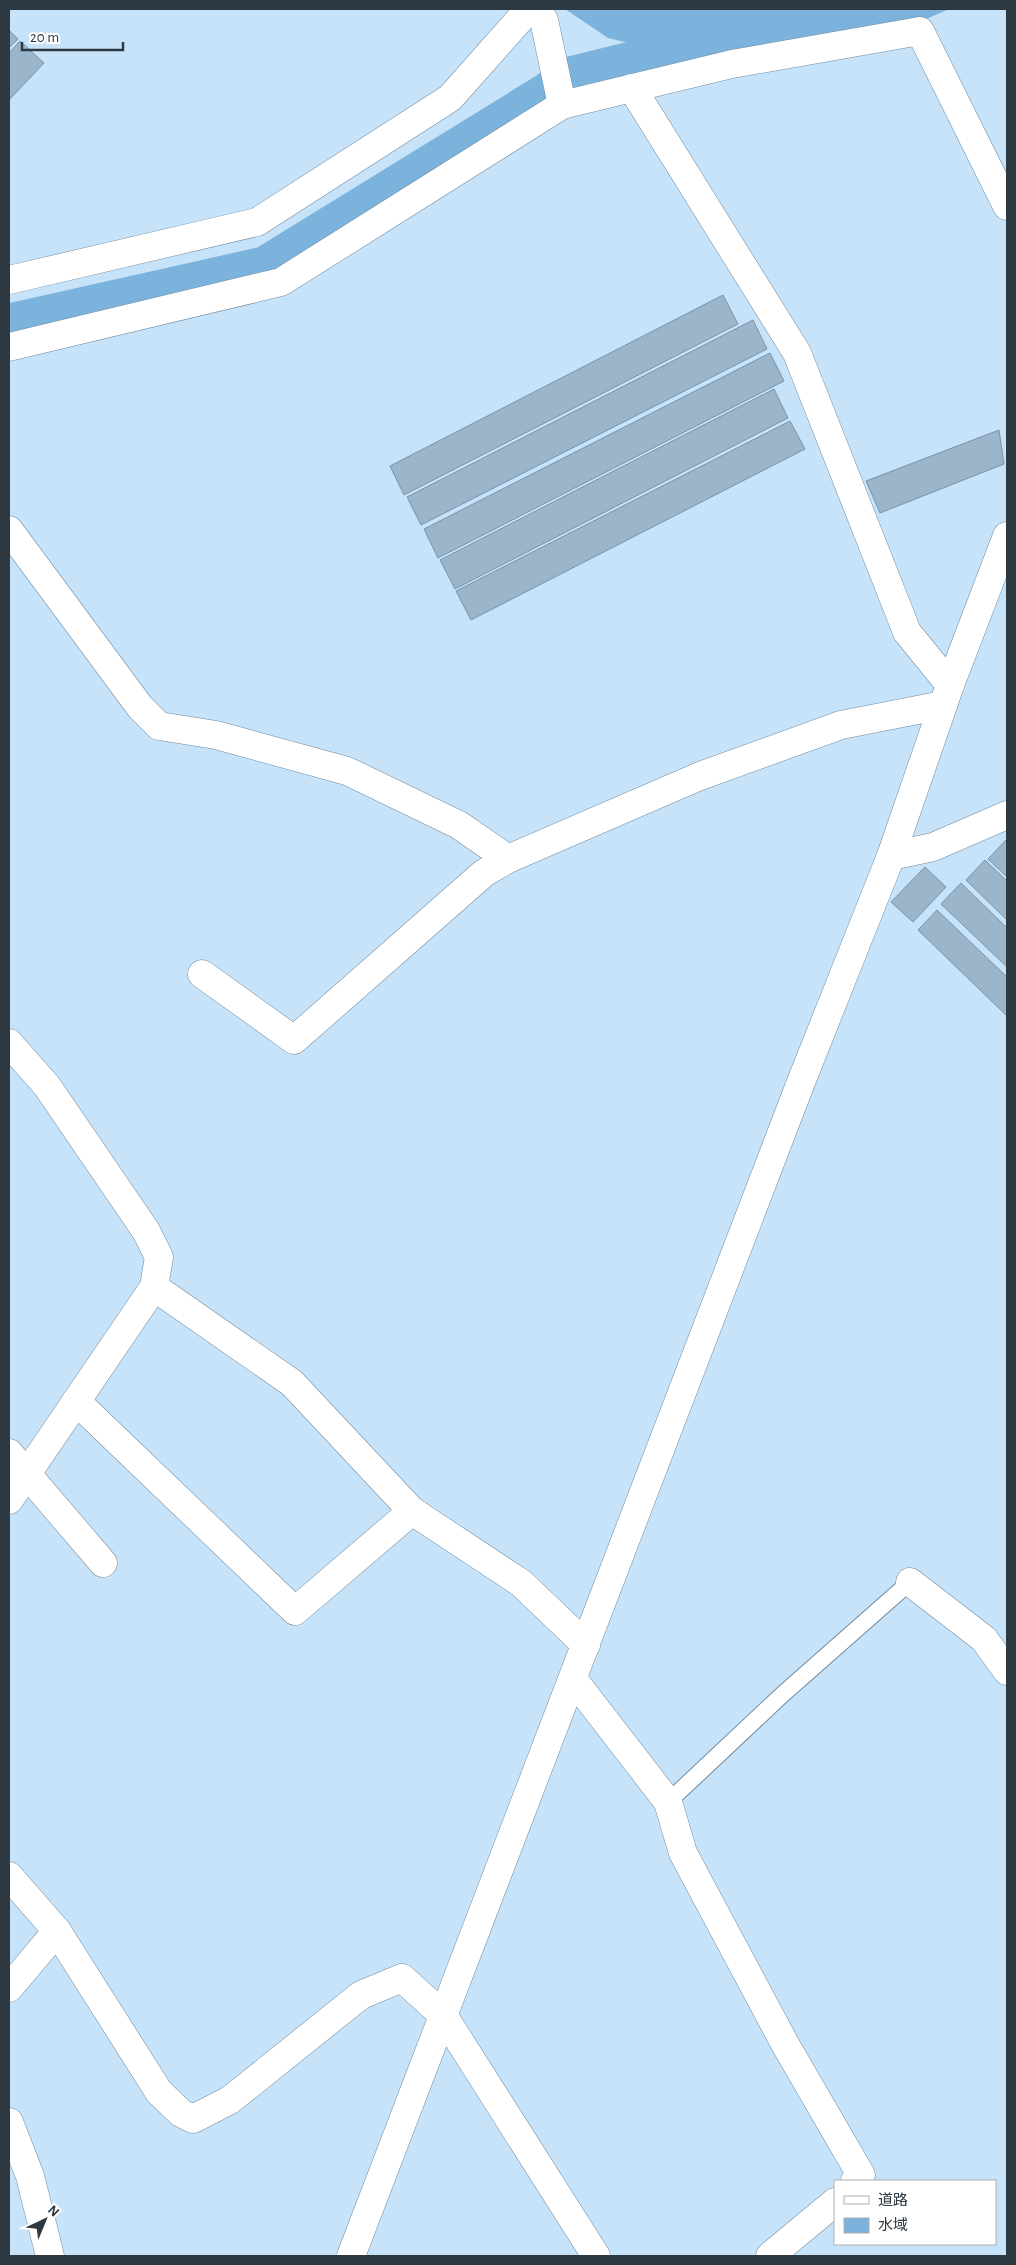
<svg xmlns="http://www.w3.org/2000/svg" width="1016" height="2265" font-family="'Alegreya Sans','Noto Sans JP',sans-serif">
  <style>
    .water { fill: #7bb3dd }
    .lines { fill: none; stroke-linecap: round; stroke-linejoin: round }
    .canal { stroke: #7bb3dd; stroke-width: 35 }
    .building { fill: #9bb6cb; stroke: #7993a8 }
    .lane-casing { stroke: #718b9f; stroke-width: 18 }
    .street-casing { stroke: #718b9f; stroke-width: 29 }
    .lane { stroke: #fff; stroke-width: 16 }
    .street { stroke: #fff; stroke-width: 28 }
  </style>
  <rect width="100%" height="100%" fill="#c7e3f9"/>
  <polygon class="water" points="565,9 949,9 924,20 690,64 680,36 633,44 608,38"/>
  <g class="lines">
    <polyline class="canal" points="9,321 264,264 574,73 729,35"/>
  </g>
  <g class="building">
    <polygon points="9,30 18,39 9,48"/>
    <polygon points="20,41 44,63 9,100 9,53"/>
    <polygon points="723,295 738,324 404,495 390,466"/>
    <polygon points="753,320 767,349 421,525 407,497"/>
    <polygon points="770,353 784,381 438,558 424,529"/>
    <polygon points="774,389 788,418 455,589 440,560"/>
    <polygon points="790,421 805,449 471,620 456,591"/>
    <polygon points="999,430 1004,464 880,513 866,481"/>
    <polygon points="1007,839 1007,877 988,859"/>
    <polygon points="985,860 1007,881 1007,920 966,880"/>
    <polygon points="925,867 946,887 913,922 891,902"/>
    <polygon points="961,883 1007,928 1007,967 941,904"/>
    <polygon points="937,910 1007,977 1007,1016 918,930"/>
  </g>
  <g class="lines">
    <g class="lane-casing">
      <polyline id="lane" points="668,1802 783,1694 910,1582"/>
    </g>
    <g class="street-casing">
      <g id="street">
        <polyline points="536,9 544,20 562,105"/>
        <polyline points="632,88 797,353 907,632 950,685"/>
        <polyline points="9,280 257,222 450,98 529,9"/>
        <polyline points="9,347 281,282 562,105 732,64 920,31 1007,206"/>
        <polyline points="9,530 140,707 159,726 216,735 347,771 459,825 508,859"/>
        <polyline points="891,856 933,847 1007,815"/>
        <polyline points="202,974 294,1040 484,873 508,859 700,776 841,725 943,705"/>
        <polyline points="9,1043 47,1086 146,1231 159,1257 154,1287 9,1500"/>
        <polyline points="154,1287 292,1383 412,1511 521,1583 586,1645"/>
        <polyline points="76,1401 295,1611 412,1511"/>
        <polyline points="9,1453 103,1563"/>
        <polyline points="910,1582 984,1639 1007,1671"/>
        <polyline points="573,1679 668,1802 683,1853 785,2044 861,2175 855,2181"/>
        <polyline points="9,1876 57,1931 159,2092 181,2113 193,2119 230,2100 361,1995 402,1978 443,2015 596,2256"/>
        <polyline points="9,1988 57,1931"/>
        <polyline points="9,2122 30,2176 50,2256"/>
        <polyline points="351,2256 801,1082 891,856 950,685 1007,536"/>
        <polyline points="770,2256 835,2202"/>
      </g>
    </g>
    <use href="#lane" class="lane"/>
    <use href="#street" class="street"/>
  </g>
  <rect width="1016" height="2265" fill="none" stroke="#2d3841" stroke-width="20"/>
  <rect x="834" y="2180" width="162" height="65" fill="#ffffff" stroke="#abafb3"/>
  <rect x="844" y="2196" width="25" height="8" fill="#ffffff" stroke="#abafb3"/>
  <text x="878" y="2205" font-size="15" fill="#2d3841">道路</text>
  <rect x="844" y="2218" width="25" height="15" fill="#7bb3dd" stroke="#abafb3"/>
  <text x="878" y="2230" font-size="15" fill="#2d3841">水域</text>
  <g transform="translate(45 2220) rotate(44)" stroke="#ffffff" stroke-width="4" paint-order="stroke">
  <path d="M0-4L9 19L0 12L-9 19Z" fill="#2d3841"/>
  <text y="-8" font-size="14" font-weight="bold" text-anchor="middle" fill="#2d3841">N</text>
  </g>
  <path d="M22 42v8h101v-8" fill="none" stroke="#2d3841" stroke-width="2.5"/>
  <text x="30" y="42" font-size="15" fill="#2d3841" stroke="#ffffff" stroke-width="4" paint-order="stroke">20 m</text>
</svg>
